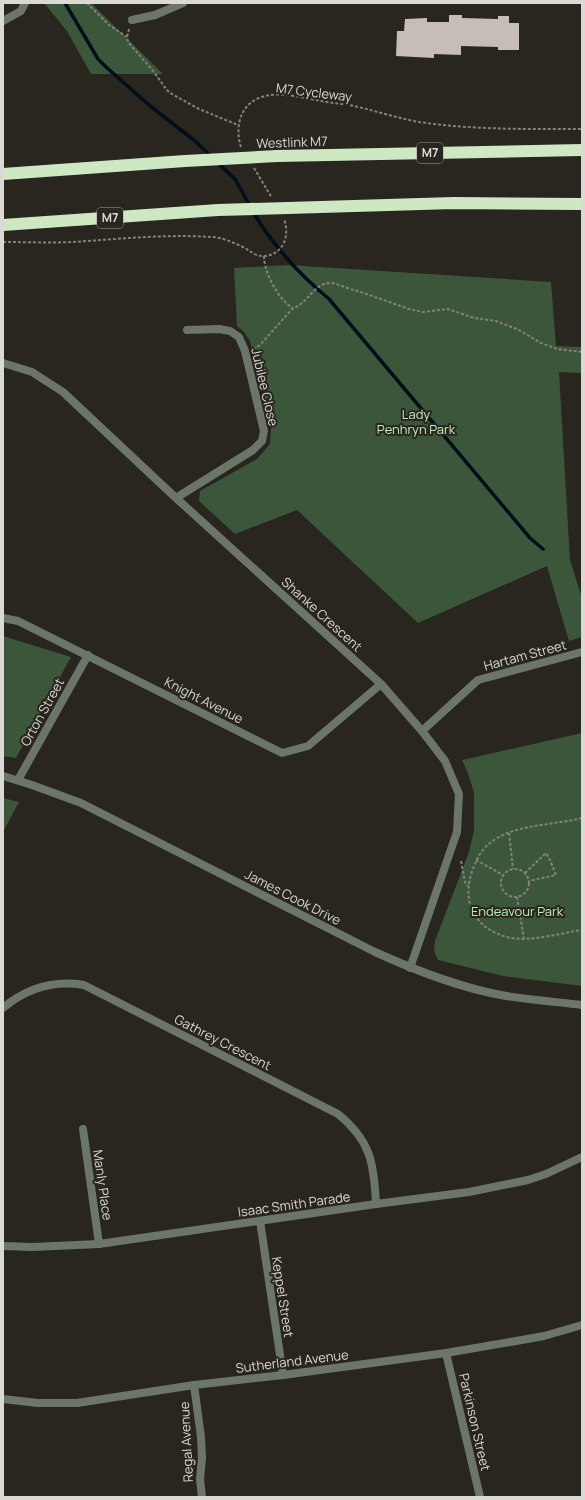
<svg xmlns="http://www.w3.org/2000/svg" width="585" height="1500" font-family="Manrope,sans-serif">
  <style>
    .green { fill: #3c563b }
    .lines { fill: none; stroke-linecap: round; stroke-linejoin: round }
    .stream { stroke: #000f18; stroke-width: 3.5 }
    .building { fill: #c6bdb7 }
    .path { stroke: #84827c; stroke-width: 2; stroke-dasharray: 3 2; stroke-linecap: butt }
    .minor { stroke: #6c7668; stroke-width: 8 }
    .tertiary { stroke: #6c7668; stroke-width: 8 }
    .motorway { stroke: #cfe8c4; stroke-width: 12 }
    .labels { text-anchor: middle; stroke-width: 4; stroke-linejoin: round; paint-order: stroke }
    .shield { fill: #28261e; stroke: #a5a39d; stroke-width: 1 }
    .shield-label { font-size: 12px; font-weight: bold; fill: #dbd9d4 }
    .street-label { font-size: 13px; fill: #dbd9d4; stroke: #28261e }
    .park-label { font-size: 13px; fill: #bdefbc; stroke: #28261e }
  </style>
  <rect width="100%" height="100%" fill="#28261e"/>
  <g class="green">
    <polygon points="44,3 91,3 163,74 91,74 67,31"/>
    <polygon points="289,265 551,282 556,346 582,347 582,373 559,372 570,560 582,598 582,637 569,641 547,566 418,623 297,510 235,534 199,501 200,491 257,459 270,444 271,427 250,341 244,332 237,326 234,268"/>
    <polygon points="3,636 71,657 16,758 3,756"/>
    <polygon points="582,733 582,986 503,976 438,960 434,951 435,941 469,852 474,831 474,793 469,776 462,760"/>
    <polygon points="3,798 19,802 3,832"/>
  </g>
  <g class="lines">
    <g class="stream">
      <polyline points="65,3 98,59 106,67 149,105 195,141 211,156"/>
      <polyline points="217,162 235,179 250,206"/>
      <path d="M253,212C272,244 300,275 329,299L530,538L543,549"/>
    </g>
  </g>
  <polygon class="building" points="449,15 462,15 462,18 498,19 498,16 509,16 509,23 519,23 519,50 498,50 498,47 461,46 461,55 434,54 434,58 396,56 397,31 404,31 405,19 427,18 427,22 449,22"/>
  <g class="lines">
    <g class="path">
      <polyline points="87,3 109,25 127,37"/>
      <polyline points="129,29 127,37 128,42 154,72 166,89 170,93 199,109 238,125"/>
      <path d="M241,147C235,129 239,106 259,98C277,90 302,98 321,101C332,103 343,104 354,106C376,111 397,118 419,122C473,130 527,129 582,129"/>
      <polyline points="254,168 272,198"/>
      <path d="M3,242C26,242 50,243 73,242C119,239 165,234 211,237C222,237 234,243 245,248C251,252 257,257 265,256C284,254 290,235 284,219"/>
      <path d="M264,256C264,272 278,300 293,308"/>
      <path d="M253,349L260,345L293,308C308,304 314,282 331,283C340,284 347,289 355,290L409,309L423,312L448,309L474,318L496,321L519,330L541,343L557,349L582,352"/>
      <path d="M582,818C554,825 522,824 497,838C484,846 478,855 473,869C461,900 473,928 507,937C527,943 561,933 582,930"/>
      <polyline points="509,833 513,869"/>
      <polyline points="476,860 503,875"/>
      <polyline points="461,861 465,882 468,886"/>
      <circle cx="515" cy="883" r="14"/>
      <polyline points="525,873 546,853 550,860 556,875 529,881"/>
      <polyline points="517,897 524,939"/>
    </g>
    <g class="minor">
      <polyline points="132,20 155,15 183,3"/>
      <polyline points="3,21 21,11 25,3"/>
      <polyline points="3,363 32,372 63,392 176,498 381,684 422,731 445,761 459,794 457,832 410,968"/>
      <polyline points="176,498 253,450 262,441 264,431 245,351 239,337 230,331 219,329 187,330"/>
      <polyline points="3,618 18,621 282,753 308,746 381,684"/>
      <polyline points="422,731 478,680 582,652"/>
      <polyline points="18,780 88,655"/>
      <path d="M3,1008C27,988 53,980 84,985L338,1114C371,1141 374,1163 376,1204"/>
      <polyline points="83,1129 99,1244"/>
      <polyline points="260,1221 283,1375"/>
      <polyline points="3,1246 32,1247 99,1244 376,1204 469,1192 528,1180 546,1174 582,1157"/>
      <polyline points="446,1353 480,1497"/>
      <polyline points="194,1385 201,1437 202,1458 200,1479 202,1497"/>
      <polyline points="3,1399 38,1403 77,1403 194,1385 283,1375 446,1353 516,1341 544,1336 582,1325"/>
    </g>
    <path class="tertiary" d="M3,776L32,785L81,803L375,952C417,971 460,988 506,996C531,1000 557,1002 582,1005"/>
    <g class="motorway">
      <polyline points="3,174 185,161 277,156 582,150"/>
      <polyline points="3,225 218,210 454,203 582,204"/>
    </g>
  </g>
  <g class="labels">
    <g class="shield">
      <rect x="417" y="143" width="26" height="20" rx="3"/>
      <rect x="97" y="208" width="26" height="20" rx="3"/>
    </g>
    <g class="shield-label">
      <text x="430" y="157">M7</text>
      <text x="110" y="222">M7</text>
    </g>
    <g class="street-label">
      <text transform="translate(314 92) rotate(7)" y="5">M7 Cycleway</text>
      <text transform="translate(292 142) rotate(-2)" y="5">Westlink M7</text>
      <text transform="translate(265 387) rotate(77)" y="5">Jubilee Close</text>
      <text transform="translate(322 614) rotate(42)" y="5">Shanke Crescent</text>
      <text transform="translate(525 655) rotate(-15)" y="5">Hartam Street</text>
      <text transform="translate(204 700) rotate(27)" y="5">Knight Avenue</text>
      <text transform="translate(42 712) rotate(-61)" y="5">Orton Street</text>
      <text transform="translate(293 897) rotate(27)" y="5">James Cook Drive</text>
      <text transform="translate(223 1042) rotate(27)" y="5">Gathrey Crescent</text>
      <text transform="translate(103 1185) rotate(82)" y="5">Manly Place</text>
      <text transform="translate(294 1204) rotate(-8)" y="5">Isaac Smith Parade</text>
      <text transform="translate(283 1297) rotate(81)" y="5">Keppel Street</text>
      <text transform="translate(292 1361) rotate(-7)" y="5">Sutherland Avenue</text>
      <text transform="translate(475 1422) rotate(77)" y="5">Parkinson Street</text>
      <text transform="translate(186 1442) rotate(-93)" y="5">Regal Avenue</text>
    </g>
    <g class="park-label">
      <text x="416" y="419">Lady<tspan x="416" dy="15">Penhryn Park</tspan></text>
      <text x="517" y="916">Endeavour Park</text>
    </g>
  </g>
  <rect width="585" height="1500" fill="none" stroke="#dbd9d4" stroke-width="8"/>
</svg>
